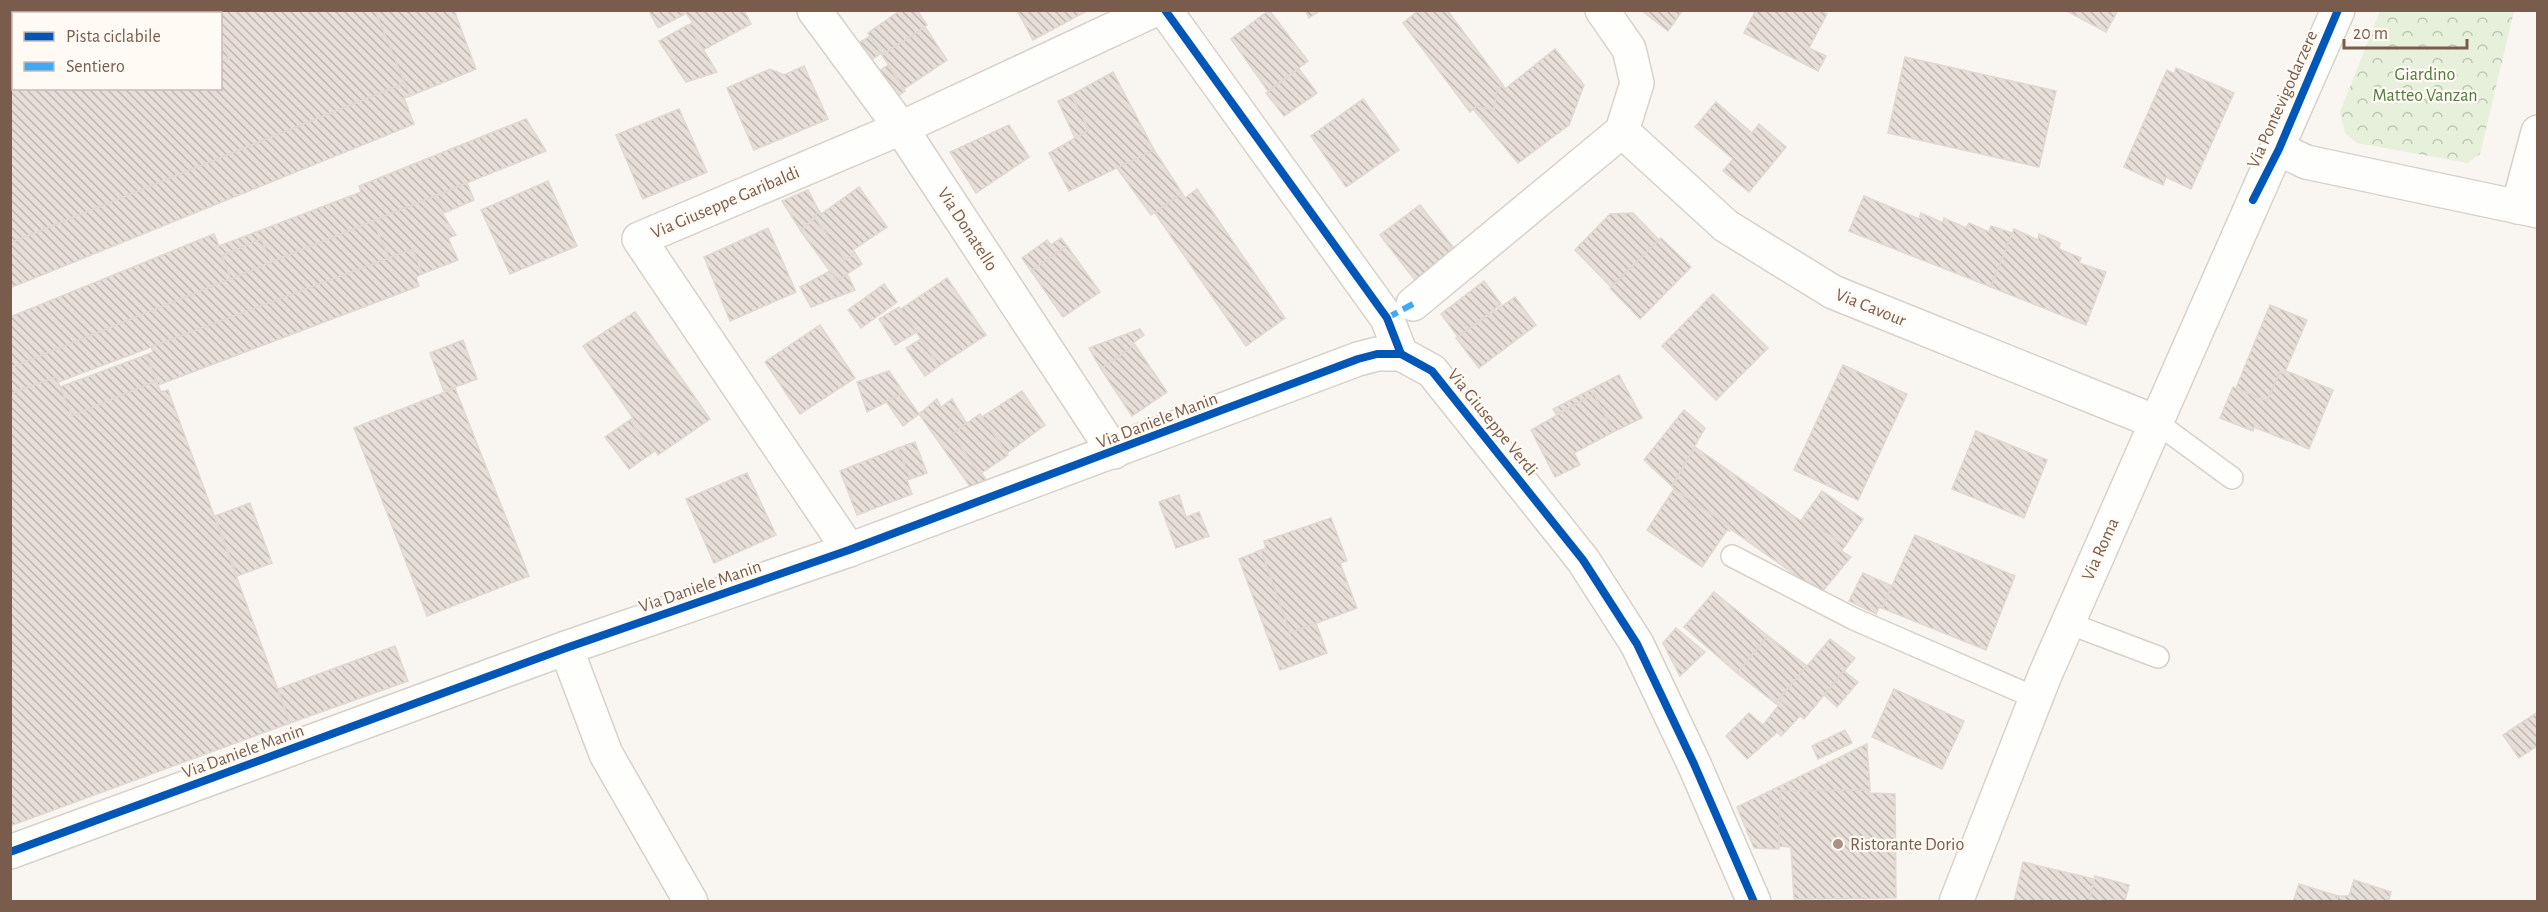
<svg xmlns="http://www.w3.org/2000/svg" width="2548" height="912" font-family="'Alegreya Sans',sans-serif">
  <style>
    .park { fill: url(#park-crowns) }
    .building { fill: url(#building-back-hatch); stroke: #e2d8d2; stroke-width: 1.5 }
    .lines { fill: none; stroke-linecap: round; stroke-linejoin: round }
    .service-casing { stroke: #d7d1cb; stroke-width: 24 }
    .minor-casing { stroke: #d7d1cb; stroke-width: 36 }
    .secondary-casing { stroke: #d9d2cb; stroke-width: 36 }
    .service { stroke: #fefefd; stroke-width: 21 }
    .minor { stroke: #fefefd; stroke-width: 33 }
    .secondary { stroke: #fefefd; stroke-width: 33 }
    .quiet { stroke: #3fa9f5; stroke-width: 6; stroke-dasharray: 12 6; stroke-linecap: butt }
    .cycleway-casing { stroke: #fffaf3; stroke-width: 11 }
    .cycleway { stroke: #0057b8; stroke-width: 8 }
    .poi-dot { fill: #a69286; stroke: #fffaf3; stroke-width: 2 }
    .labels { text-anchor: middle; stroke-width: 4.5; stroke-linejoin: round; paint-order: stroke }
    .park-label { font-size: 18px; fill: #537a41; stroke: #fffaf3 }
    .street-label { font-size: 18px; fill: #7a5c4d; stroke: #fffaf3 }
    .poi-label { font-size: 18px; fill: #7a5c4d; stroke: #fffaf3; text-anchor: start }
  </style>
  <defs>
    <pattern id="park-crowns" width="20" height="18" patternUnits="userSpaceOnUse" patternTransform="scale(1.5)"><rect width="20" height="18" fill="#e7f0db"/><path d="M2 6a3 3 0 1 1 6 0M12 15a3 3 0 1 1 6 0" fill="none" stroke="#c0c6b4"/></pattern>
    <pattern id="building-back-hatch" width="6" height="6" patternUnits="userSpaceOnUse" patternTransform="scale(1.5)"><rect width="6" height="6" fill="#e6ded7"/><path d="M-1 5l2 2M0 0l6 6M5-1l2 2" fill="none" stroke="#bfb7b1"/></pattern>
  </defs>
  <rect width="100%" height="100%" fill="#f9f5f0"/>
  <polygon class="park" points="2380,11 2514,11 2480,154 2468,163 2357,143 2345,133 2340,112"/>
  <g class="building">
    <polygon points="17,10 75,10 76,14 14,14 14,53 10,54 10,13"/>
    <polygon points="127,10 210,10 211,14 128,14"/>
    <polygon points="210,10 375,10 405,83 10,243 10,54 14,53 14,88 220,88 220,61 229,58 220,37 220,14 211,14"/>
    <polygon points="375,10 454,10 476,69 410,96"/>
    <polygon points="680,10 744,10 751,24 703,50 688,25 693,23 686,13 683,15"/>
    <polygon points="680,10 683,15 658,28 649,11"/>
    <polygon points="901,10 917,10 927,25 882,55 868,33"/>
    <polygon points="1017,10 1084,10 1085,12 1033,40"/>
    <polygon points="1269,10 1308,61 1268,91 1231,39"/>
    <polygon points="1305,10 1321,10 1309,18"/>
    <polygon points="1419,10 1447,10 1503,85 1497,89 1494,111 1477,106 1470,112 1403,23"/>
    <polygon points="1641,10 1683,10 1668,31"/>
    <polygon points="1756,10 1820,10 1827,14 1809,48 1826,56 1818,71 1744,33"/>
    <polygon points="2065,10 2118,10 2106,32"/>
    <polygon points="688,25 717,72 686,82 659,41"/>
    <polygon points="925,27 947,60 904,89 882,55"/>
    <polygon points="870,36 881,53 869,62 857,44"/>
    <polygon points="220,37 229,58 220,61"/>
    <polygon points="1555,49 1584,85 1569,125 1518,163 1473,109 1477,106 1494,111 1497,89 1503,85 1505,89"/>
    <polygon points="1905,57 2056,91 2039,167 1888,133"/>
    <polygon points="888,65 905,91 891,101 873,75"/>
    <polygon points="804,66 828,119 754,150 727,88 770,69 784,75"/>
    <polygon points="2176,68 2234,93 2191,189 2166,177 2163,185 2124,167 2167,70 2174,74"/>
    <polygon points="1299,69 1317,93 1284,116 1266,93"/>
    <polygon points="1113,72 1154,150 1069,191 1049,153 1089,130 1071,95"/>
    <polygon points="405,83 410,96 404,98 414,124 10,288 10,243"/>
    <polygon points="1071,95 1089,130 1075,138 1058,101"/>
    <polygon points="1363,99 1399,150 1346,187 1311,136"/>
    <polygon points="1716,102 1752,133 1759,124 1786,147 1749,192 1723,171 1733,159 1695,127"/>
    <polygon points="679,109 707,172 643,199 616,135"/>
    <polygon points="526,119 546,151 271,262 261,239 222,256 231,279 10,368 10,317 214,234 219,246 361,192 359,186"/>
    <polygon points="1009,125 1029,157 976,193 950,152"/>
    <polygon points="1154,150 1182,193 1151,215 1117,168"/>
    <polygon points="548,181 577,246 510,274 481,210"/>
    <polygon points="467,183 474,200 446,212 435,196"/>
    <polygon points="859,187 887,227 853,250 855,253 845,260 813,215 819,211 821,214"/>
    <polygon points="1197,189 1285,318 1246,346 1155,213 1182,193 1185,198"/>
    <polygon points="808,190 819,211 801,231 782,201"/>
    <polygon points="435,196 446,212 442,213 456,235 448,238 458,260 422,274 413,249 389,258 373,221"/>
    <polygon points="1864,196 1919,219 1921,213 1943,223 1944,218 1966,228 1969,223 1989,232 1991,226 2012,233 1991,287 1849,231"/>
    <polygon points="1420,205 1460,256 1421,288 1380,235"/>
    <polygon points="1633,213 1659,240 1611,287 1575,250 1610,214"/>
    <polygon points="815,218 845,260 855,253 862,264 837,281 801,231"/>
    <polygon points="373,221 389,258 58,382 56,377 10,394 10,368"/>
    <polygon points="768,228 796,292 730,321 704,257"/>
    <polygon points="2014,229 2038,240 2039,234 2060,243 2059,249 2081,258 2079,263 2106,272 2086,325 1991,287"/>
    <polygon points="1061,238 1067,246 1031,271 1022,258 1047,240 1051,245"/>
    <polygon points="1661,238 1691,267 1640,319 1610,288"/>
    <polygon points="261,239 271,262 231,279 222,256"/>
    <polygon points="1067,246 1100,292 1063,317 1031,271"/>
    <polygon points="413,249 422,274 416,277 419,286 158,385 146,355 153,352 151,347"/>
    <polygon points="830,271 837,281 847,274 855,290 811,307 800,287"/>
    <polygon points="947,278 986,335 939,366 901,309"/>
    <polygon points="1484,281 1501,304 1458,337 1441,314"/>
    <polygon points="884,284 897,302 861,328 848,310"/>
    <polygon points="1713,294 1768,348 1716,400 1662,346"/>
    <polygon points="1515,297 1536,325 1479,368 1456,338"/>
    <polygon points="2270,305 2307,320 2284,374 2280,372 2267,401 2236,388"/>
    <polygon points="899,307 917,332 895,345 879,319"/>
    <polygon points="635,312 710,419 658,455 655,450 652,453 630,420 633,418 583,346"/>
    <polygon points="820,325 855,378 800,414 765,362"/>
    <polygon points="1140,329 1144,335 1133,343 1135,345 1101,369 1089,348"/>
    <polygon points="921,339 939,366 925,376 906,348"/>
    <polygon points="463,340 477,379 444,391 430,353"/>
    <polygon points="1135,345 1167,392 1132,416 1101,369"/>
    <polygon points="146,355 156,381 72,416 60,387"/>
    <polygon points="1843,365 1907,394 1858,500 1794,470"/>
    <polygon points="889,371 904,393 867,412 857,382"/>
    <polygon points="2286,371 2333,390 2309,449 2254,427 2253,431 2220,418 2233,387 2267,401 2280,372 2284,374"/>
    <polygon points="1619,375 1642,418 1613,432 1594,394 1556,414 1553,409"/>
    <polygon points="56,377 72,416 156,381 161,392 168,390 290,723 10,826 10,394"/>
    <polygon points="455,388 529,576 427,616 354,428"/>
    <polygon points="1022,391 1045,425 1007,453 982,417"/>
    <polygon points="904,393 919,414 903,426 886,401"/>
    <polygon points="1594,394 1613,432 1574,453 1580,465 1555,477 1531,430"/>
    <polygon points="937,399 941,407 952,399 967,424 952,434 991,486 974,492 919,414"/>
    <polygon points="1684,410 1705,428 1672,486 1644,460"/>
    <polygon points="980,414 1008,455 980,474 952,434"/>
    <polygon points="630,420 652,453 629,469 605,437"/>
    <polygon points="1976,431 2047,460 2024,518 1952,489"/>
    <polygon points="915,442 927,473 910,479 898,448"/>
    <polygon points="1695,447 1801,521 1804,516 1845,546 1841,551 1851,557 1821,593 1674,489 1672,486"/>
    <polygon points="898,448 910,479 907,480 912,494 857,515 840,471"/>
    <polygon points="747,473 776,535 714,563 686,499"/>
    <polygon points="1674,489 1731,527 1729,531 1727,530 1702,567 1647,530"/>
    <polygon points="1822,491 1863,519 1845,546 1804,516"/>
    <polygon points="1179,495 1186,517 1199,512 1209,536 1176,548 1159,502"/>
    <polygon points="250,503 272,563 237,576 215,516"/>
    <polygon points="1331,518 1347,561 1340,563 1357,608 1290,633 1261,550 1266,549 1264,541"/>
    <polygon points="1915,535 2015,576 1986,650 1882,608"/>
    <polygon points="1261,550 1290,633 1316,623 1327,653 1280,670 1239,559"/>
    <polygon points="1863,573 1892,586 1882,608 1879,607 1876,614 1849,601"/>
    <polygon points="1714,592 1768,636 1737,673 1684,627"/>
    <polygon points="1676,628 1705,652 1680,676 1663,643"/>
    <polygon points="1768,636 1807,666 1775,703 1737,673"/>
    <polygon points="1830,639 1855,658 1804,719 1779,699"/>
    <polygon points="395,646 408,681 290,723 278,689"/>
    <polygon points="1844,671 1858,682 1837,707 1824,695"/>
    <polygon points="1894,689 1964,721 1942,769 1872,737"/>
    <polygon points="1779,699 1800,716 1781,736 1777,732 1774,735 1763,725 1779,705 1775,703"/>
    <polygon points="2538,712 2538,745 2519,758 2503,735"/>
    <polygon points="1749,713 1774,735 1747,759 1726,736"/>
    <polygon points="1845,730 1852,743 1818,759 1812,746"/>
    <polygon points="1867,744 1870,790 1780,791 1779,849 1754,848 1737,807"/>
    <polygon points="1870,790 1870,793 1895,794 1896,898 1794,899 1791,847 1779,846 1780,791"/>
    <polygon points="2023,862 2094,879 2089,902 2014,902"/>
    <polygon points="2095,876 2129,885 2125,901 2113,899 2112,902 2089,902"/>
    <polygon points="2354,880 2391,892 2389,900 2392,902 2336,902 2338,896 2349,896"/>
    <polygon points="2299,884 2338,896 2336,902 2293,902"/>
  </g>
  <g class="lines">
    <g class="service-casing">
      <g id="service">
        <polyline points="2156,422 2232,478"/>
        <polyline points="1732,556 1854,619 2036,698"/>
        <polyline points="2068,623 2158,657"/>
      </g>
    </g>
    <g class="minor-casing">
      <g id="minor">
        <polyline points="814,10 901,128 1114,452"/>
        <polyline points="1165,10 1387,318 1401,354 1432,371 1583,560 1637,644 1694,764 1754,902"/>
        <polyline points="1622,131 1726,226 1833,292 2156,422"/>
        <polyline points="2279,149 2306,162 2538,211"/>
        <polyline points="2518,207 2538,132"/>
        <polyline points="1413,304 1622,131 1637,83 1629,49 1602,10"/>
        <polyline points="849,550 639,239 901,128 1154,10"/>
        <polyline points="566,648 606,754 691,902"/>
        <polyline points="10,852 566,648 849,550 1358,359 1377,354 1401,354"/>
      </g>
    </g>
    <g class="secondary-casing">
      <polyline id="secondary" points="1956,902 2045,675 2338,10"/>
    </g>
    <use href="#service" class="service"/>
    <use href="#minor" class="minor"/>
    <use href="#secondary" class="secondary"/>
    <polyline class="quiet" points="1387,318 1413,304"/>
    <g class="cycleway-casing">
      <g id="cycleway">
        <polyline points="1165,10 1387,318 1401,354 1432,371 1583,560 1637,644 1694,764 1754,902"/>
        <polyline points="2253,200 2279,149 2338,10"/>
        <polyline points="10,852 566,648 849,550 1358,359 1377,354 1401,354"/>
      </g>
    </g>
    <use href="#cycleway" class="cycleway"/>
  </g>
  <circle class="poi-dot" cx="1838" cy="844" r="6"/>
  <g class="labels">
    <g class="park-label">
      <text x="2425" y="80">Giardino<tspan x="2425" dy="21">Matteo Vanzan</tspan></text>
    </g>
    <g class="street-label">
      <text transform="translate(2282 99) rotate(-66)" y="6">Via Pontevigodarzere</text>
      <text transform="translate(725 202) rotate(-23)" y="6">Via Giuseppe Garibaldi</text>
      <text transform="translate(968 229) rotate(57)" y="6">Via Donatello</text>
      <text transform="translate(1871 307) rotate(22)" y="6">Via Cavour</text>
      <text transform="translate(1157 420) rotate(-21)" y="6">Via Daniele Manin</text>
      <text transform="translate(1493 422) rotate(51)" y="6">Via Giuseppe Verdi</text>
      <text transform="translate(2100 549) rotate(-66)" y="6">Via Roma</text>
      <text transform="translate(700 586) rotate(-19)" y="6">Via Daniele Manin</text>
      <text transform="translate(243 751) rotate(-20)" y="6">Via Daniele Manin</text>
    </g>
    <g class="poi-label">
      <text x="1850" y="850">Ristorante Dorio</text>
    </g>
  </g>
  <rect width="2548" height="912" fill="none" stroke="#7a5c4d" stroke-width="24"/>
  <rect x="12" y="12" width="210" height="78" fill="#fffaf3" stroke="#cabbb1" stroke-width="1.5"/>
  <rect x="24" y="32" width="30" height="9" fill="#0057b8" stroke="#cabbb1" stroke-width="1.5"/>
  <text x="66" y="42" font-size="18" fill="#7a5c4d">Pista ciclabile</text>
  <rect x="24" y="62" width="30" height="9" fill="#3fa9f5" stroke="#cabbb1" stroke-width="1.5"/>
  <text x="66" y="72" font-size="18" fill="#7a5c4d">Sentiero</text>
  <path d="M2344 39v9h123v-9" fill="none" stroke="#7a5c4d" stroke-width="3"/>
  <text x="2353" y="39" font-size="18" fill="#7a5c4d" stroke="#fffaf3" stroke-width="4.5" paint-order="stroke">20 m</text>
</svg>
